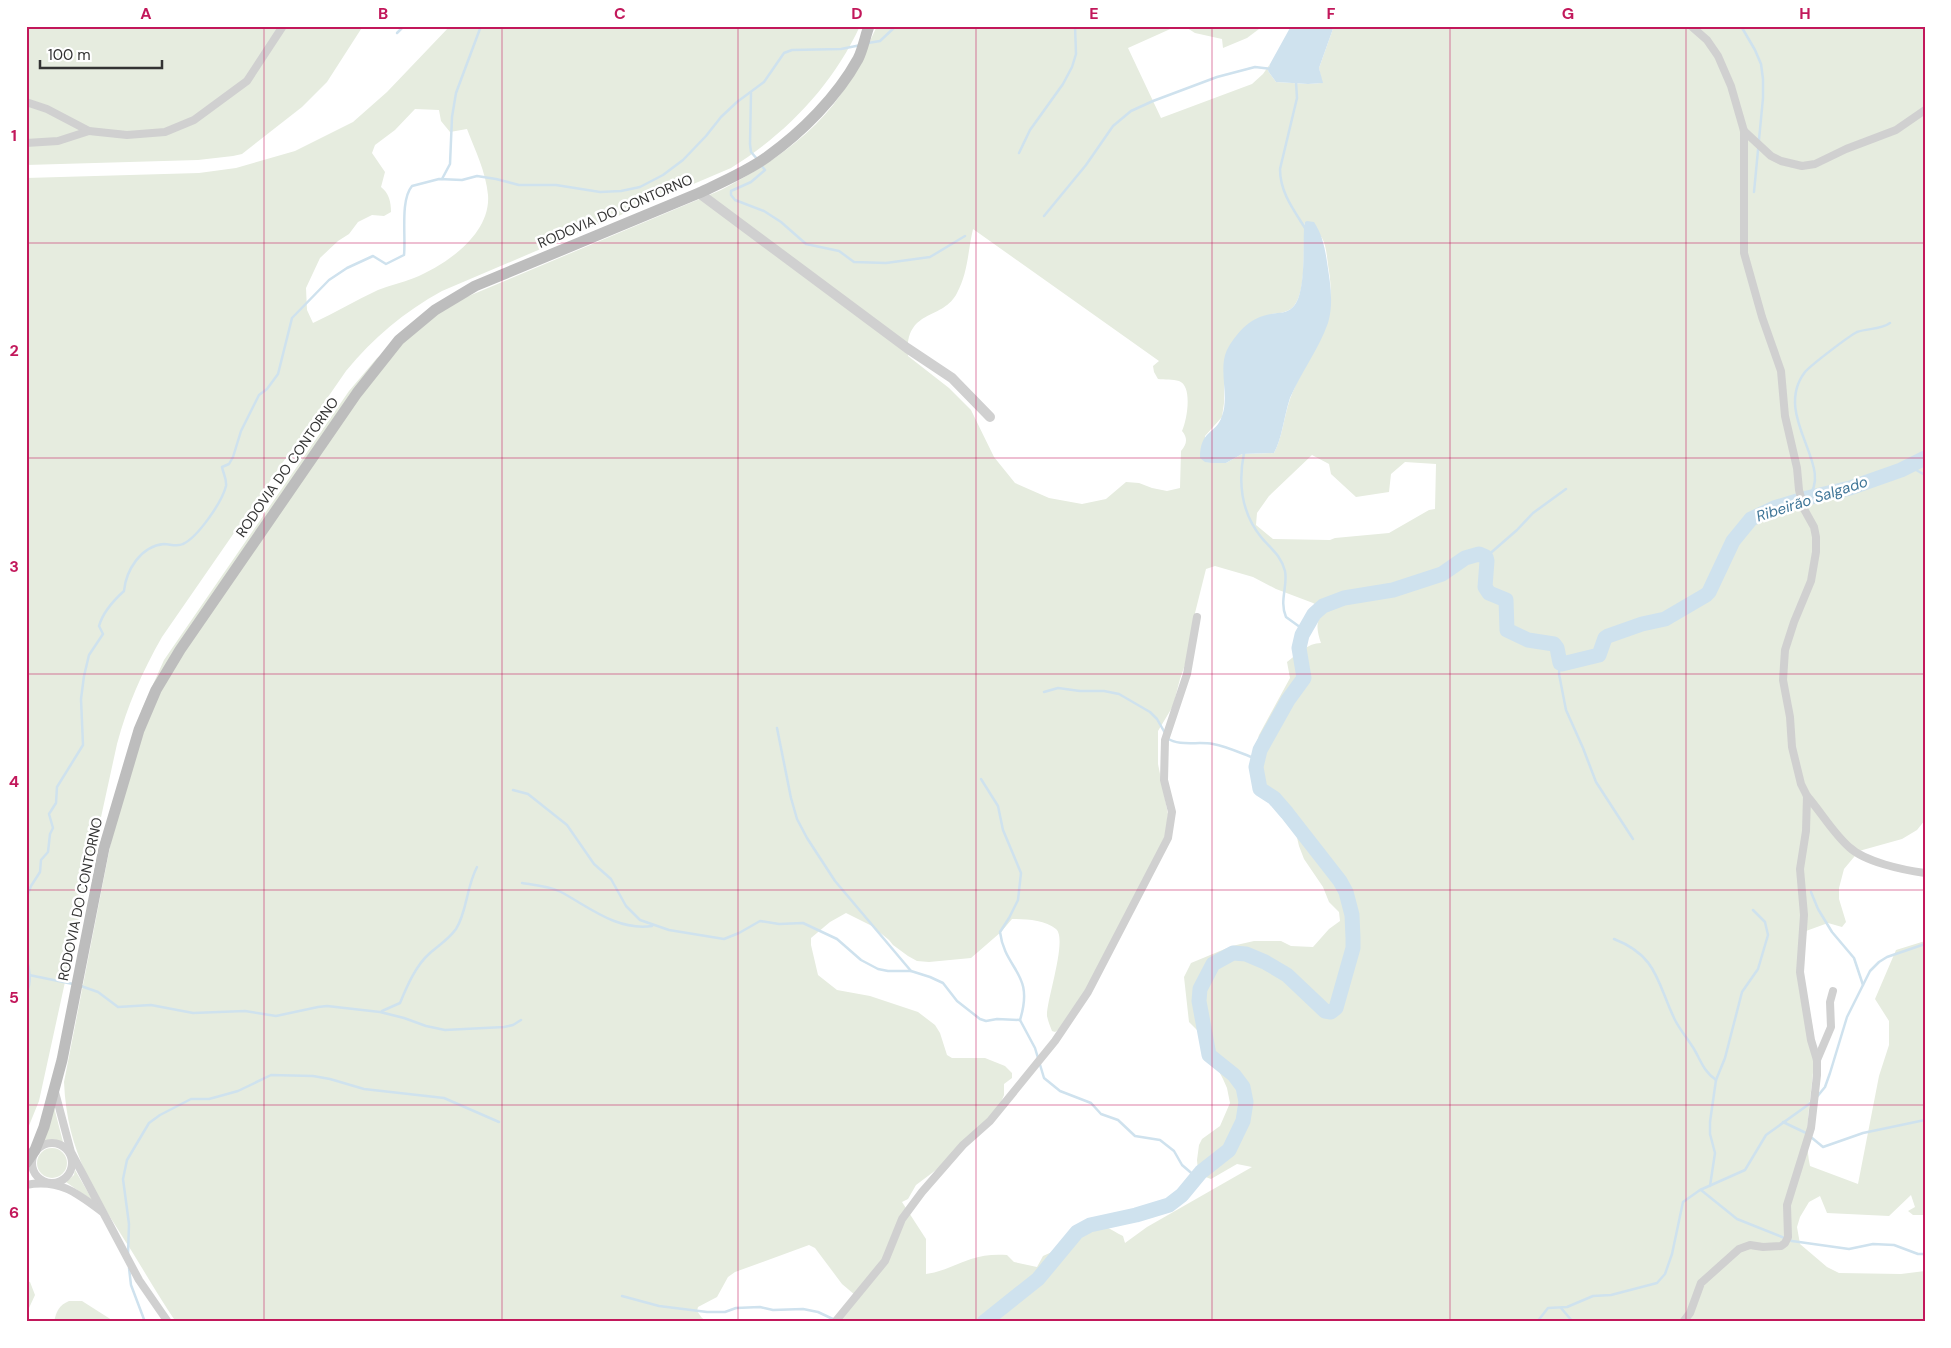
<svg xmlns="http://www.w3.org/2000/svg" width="1951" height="1348" font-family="'DM Sans',sans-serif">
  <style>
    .green { fill: #e6ecdf; fill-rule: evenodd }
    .water { fill: #cfe2ee }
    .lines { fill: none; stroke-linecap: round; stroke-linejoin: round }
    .stream { stroke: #cfe2ee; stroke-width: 2.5 }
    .river { stroke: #cfe2ee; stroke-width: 15 }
    .minor { stroke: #d0d0d0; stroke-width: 8 }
    .tertiary { stroke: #d0d0d0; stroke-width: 10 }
    .secondary { stroke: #bdbdbd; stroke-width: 11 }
    .grid { fill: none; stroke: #c2185b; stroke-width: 1; stroke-opacity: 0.55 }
    .labels { text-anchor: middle; stroke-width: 5; stroke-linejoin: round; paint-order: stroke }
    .street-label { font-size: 14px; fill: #333; stroke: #fff }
    .water-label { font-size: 15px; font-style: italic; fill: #3f7597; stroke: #fff }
    .neatline { fill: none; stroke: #c2185b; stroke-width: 2 }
    .grid-label { font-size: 16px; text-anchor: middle; font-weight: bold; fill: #c2185b }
  </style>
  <rect width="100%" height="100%" fill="#fff"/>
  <g class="green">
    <polygon points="26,26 363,26 327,82 302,107 242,154 233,156 198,160 26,165"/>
    <path d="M450,26H860C832,86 787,133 731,168L442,291C404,312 373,338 346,371L162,637C142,672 127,706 117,744L39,1101L26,1133V178L199,173L236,168L295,151L353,122L387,92ZM415,109L439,110L441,121L450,132L467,129C475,150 486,172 488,195C491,234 446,265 414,278C402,283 390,285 378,290C356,300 335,313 313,323L307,310L306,288L320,258L338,241L349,234L358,222L372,215L384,216L391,212C391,202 389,193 381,187L385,172L372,153L375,145L395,130Z"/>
    <path d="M877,26H1177L1128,48L1161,118L1252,84L1263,74L1270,64L1268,71L1276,82L1308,84L1322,83L1319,68L1334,26H1925V820L1917,830L1902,839L1859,851L1844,869L1839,888V899L1846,922L1842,927L1828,923L1806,931C1805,947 1801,965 1803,981C1806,1000 1812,1018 1814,1037C1817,1080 1801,1124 1810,1166L1858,1184L1879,1076L1889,1045V1021L1875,999L1896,950L1925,941V1215H1913L1908,1211L1915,1207L1911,1195L1889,1216L1827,1213L1820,1196L1809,1202L1800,1217L1797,1227L1800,1244L1827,1267L1839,1273L1901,1274L1925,1271V1322H842L840,1311L855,1295L842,1284L815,1248L809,1245L735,1272L728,1277L717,1297L698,1307L697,1311L702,1318L708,1322H176C160,1299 146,1274 131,1250C95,1193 67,1153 64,1082L127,760L142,709L164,660L349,391L377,358L421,322L464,298L721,190C765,167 813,136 841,94C856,73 866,49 877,26ZM1305,222C1310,227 1318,232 1322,238C1327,246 1327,261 1329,271C1338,329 1309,349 1290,399C1284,416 1282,439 1274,453L1242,454L1226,463L1205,462V436L1222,417L1224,403V369L1271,314C1279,313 1287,313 1293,307C1308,291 1302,243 1305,222ZM973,229L1159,361L1153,366L1154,372L1158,379C1164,380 1173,379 1179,381C1193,386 1187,420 1182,431C1188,438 1187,444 1181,451L1180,488L1167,491L1152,488L1139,483L1126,482L1106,499L1082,504L1049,498L1015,483L994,457L971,410L949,388L908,356C904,308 943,321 957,293C968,273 968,250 973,229ZM1312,455L1329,464L1331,474L1356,497L1389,492L1391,474L1405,462L1436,464L1435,509L1429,510L1389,533L1335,538L1330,540L1273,539L1256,525L1257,513L1269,496ZM1215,566L1253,577L1276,589L1313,603L1326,611C1314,620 1317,631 1321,643C1308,643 1297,654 1287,662L1290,678L1259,735L1255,748C1266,763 1259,769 1265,783L1293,821L1299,846L1304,859L1323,887L1329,902L1339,912L1340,921L1329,929L1313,947L1291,946L1281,941H1254L1232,946L1191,963L1184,977L1189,1022L1197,1030L1223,1079L1227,1088L1230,1103L1220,1126L1202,1139L1199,1145L1197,1160L1198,1171L1203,1176L1211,1179L1237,1164L1252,1167L1147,1227L1125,1243L1123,1236C1109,1229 1100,1221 1084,1223L1072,1243L1043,1256L1037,1267L1014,1262L1007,1255C995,1254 982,1255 971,1259C956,1264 942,1272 926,1274V1239L902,1202L908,1199L916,1185L948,1161L999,1107L1004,1095V1084L1012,1078V1073L1005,1066L985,1058H952L947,1055L940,1033L935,1025L918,1012L870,996L837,990L818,975L811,945V938L830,922L846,913L872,926L889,940L893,945L908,956L917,961L929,962L971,958L1001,932L1012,919C1026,919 1045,920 1056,929C1068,939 1046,1001 1047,1016C1048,1021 1050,1026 1052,1031L1055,1032L1061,1028L1082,1000L1164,850L1168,814L1158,764V731L1173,706L1180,679L1194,639L1195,613L1206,569Z"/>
    <polygon points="1184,26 1263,26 1247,38 1223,48 1222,39 1195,33"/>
    <polygon points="54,1107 63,1142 55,1140 43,1141"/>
    <circle cx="52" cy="1163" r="15"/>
    <polygon points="75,1170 93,1201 66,1182 74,1175"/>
    <polygon points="26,1281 30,1282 35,1295 29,1308 28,1322 26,1322"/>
    <path d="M69,1301H82L115,1322H54C56,1312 59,1305 69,1301Z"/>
  </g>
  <g class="water">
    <polygon points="1291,26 1334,26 1319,68 1323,83 1308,84 1276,82 1268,71 1270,64"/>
    <path d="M1307,221L1314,222C1322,234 1325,248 1327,262C1330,282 1334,303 1328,323C1319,349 1301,372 1290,398C1284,416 1282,439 1274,453L1242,454L1226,463H1211L1205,462L1200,458C1200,429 1216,435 1222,416C1230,395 1217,368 1228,348C1238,331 1251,317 1271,314C1280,312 1286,314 1293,307C1306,295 1303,247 1304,229L1305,222Z"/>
  </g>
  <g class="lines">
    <g class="stream">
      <polyline points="1741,26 1755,50 1761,64 1763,79 1763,98 1754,192"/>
      <polyline points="397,33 404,26"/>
      <polyline points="868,43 880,41 896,26"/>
      <path d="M1296,82L1297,98L1280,169C1280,192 1293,209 1305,228"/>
      <polyline points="751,93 750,144 751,152 758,160"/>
      <polyline points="1019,153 1030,130 1063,84 1072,67 1076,54 1075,26"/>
      <polyline points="761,165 765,170 751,182 731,191 731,195 735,200 764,211 781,222 806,244 839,251 854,262 886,263 930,257 965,236"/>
      <polyline points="442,179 450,164 452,117 456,93 481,26"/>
      <polyline points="1044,216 1086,165 1113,126 1131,111 1153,101 1217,77 1255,67 1272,69"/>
      <path d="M1244,453C1238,483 1241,512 1261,537C1270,548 1281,555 1285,571C1288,586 1279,601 1286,617L1304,630"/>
      <polyline points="1909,466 1925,475"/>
      <path d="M1807,498C1837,468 1771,416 1805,372C1811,365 1849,336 1857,332C1868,328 1880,330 1890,323"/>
      <polyline points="1486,557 1517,530 1533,513 1566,489"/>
      <polyline points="1560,663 1559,674 1566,710 1583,748 1596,782 1633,839"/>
      <polyline points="1044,692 1058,688 1080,691 1104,691 1119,694 1150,712 1157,719 1165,733"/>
      <polyline points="777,728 791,798 797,819 807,838 835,881 911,971"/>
      <path d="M1167,738C1180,747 1198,741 1213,744C1229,747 1242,754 1257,759"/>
      <path d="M981,779L998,806L1003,830L1021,873L1018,900L1009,918L1000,932C1005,971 1035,972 1020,1020"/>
      <polyline points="513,790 528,794 567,825 594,864 611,879 626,906 640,920 669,930 724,939 739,933 760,921 779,924 803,923 837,939 861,960 878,969 888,971 911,971 930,977 943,983 957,1001 980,1019 986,1021 997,1019 1020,1020"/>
      <path d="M522,883C535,885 549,886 561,892C589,907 617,931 652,926"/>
      <polyline points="1811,892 1818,909 1832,932 1854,958 1863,985"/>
      <path d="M26,899L31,886L40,872L41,860L48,852L50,834L53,828L49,814L56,803L57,787L83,745L81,699L84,676L89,655L103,634L99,626C103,612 114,600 124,591C126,570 141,546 164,544C170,544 177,547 183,544C198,537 222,502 226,486C227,479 223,473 222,467L229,464L233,457L241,431L259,395L267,389L278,374L292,318L329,280L347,268L373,256L386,264L404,255C406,237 400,200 412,186L439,179L462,180L477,176L496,179L519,185H556L600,192L621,191L640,187L663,175L683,160L706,136L721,117L737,102L764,82L784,53L792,50L841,49L861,45"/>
      <path d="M1614,939C1658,956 1657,983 1675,1020C1680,1030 1688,1039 1694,1049C1701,1061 1704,1072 1716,1080"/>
      <path d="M26,958C30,968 32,984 26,993"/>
      <polyline points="29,975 73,984"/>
      <polyline points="81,986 98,992 118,1007 151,1005 193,1013 245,1011 276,1016 318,1007 327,1006 380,1012 404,1018 426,1026 445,1030 504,1027 513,1025 521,1020"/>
      <path d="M382,1011L400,1003C407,986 416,965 430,953C439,945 448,940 456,929C467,912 466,888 477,867"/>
      <polyline points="1020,1020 1035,1048 1044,1078 1060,1091 1091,1103 1101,1114 1118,1120 1135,1136 1160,1140 1174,1151 1182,1165 1196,1177"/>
      <polyline points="1816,1098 1825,1087 1830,1073 1847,1017 1870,971 1879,962 1887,957 1925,944"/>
      <polyline points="1783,1122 1806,1133 1823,1147 1863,1133 1925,1120"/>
      <polyline points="1710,1186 1715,1153 1710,1134 1710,1122 1716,1080 1725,1058 1742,992 1758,969 1768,935 1765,922 1753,910"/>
      <polyline points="1701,1190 1737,1219 1792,1241 1849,1249 1873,1244 1894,1245 1918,1254 1925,1254"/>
      <polyline points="128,1255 129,1224 123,1179 127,1160 149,1123 160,1115 191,1099 209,1099 220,1096 238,1091 271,1075 313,1076 330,1079 364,1089 444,1098 499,1122"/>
      <polyline points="129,1268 131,1285 145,1322"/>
      <polyline points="622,1296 659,1306 707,1312 725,1312 736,1308 760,1307 773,1310 803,1309 818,1312 835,1320"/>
      <polyline points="1561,1308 1573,1322"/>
      <polyline points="1523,1322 1531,1322"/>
      <polyline points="1537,1322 1548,1308 1567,1307 1593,1296 1611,1295 1657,1283 1665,1274 1672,1254 1683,1202 1700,1190 1745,1170 1766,1135 1812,1102"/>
    </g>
    <polyline class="river" points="984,1322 1038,1279 1077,1232 1090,1225 1136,1215 1169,1205 1182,1195 1201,1172 1229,1150 1243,1121 1246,1102 1243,1087 1234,1075 1209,1055 1199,1001 1200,989 1213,964 1233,953 1246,954 1265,962 1287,975 1325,1011 1331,1012 1336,1008 1353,948 1353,938 1352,915 1346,892 1340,881 1287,813 1274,798 1260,789 1256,767 1260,750 1288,700 1304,678 1299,648 1302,635 1314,614 1323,606 1344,598 1393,590 1442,574 1465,558 1479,554 1486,557 1487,561 1485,587 1489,593 1506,600 1507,630 1528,640 1554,644 1557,648 1560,663 1562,664 1599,655 1605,638 1608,636 1642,624 1665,619 1706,595 1709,592 1733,541 1751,519 1774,508 1807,498 1850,488 1901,470 1925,458"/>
    <g class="minor">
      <polyline points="26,102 47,109 89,131 127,135 165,132 194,120 247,81 283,26"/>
      <polyline points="1744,131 1771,156 1781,161 1802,166 1815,164 1846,149 1896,130 1925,110"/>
      <polyline points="26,143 58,141 89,131"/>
      <path d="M1807,796C1821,812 1833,833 1849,847C1865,862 1903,870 1925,873"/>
      <polyline points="1817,1060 1831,1027 1830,1002 1833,991"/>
      <polyline points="55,1092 71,1152 139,1280 168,1322"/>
      <circle cx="52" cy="1163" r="20"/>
      <path d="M26,1185C59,1179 76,1192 101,1211"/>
      <polyline points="835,1322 885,1261 902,1219 922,1192 963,1145 990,1121 1055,1041 1088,992 1168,838 1172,812 1164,780 1165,740 1187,674 1197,617"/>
      <polyline points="1683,1322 1690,1313 1701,1283 1739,1249 1750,1245 1763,1247 1781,1246 1785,1243 1788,1237 1787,1205 1811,1128 1817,1075 1817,1060 1811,1040 1800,972 1804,915 1800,869 1806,831 1807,796 1801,784 1792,747 1790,717 1783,680 1785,650 1794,622 1811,581 1816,552 1816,537 1814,527 1804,509 1799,490 1797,468 1785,416 1781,371 1762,317 1744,253 1744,131 1731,86 1718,56 1707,40 1691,26"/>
    </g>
    <polyline class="tertiary" points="699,193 907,348 952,378 990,417"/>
    <path class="secondary" d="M26,1163L35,1150L44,1127L62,1060L104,848L139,730L156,690L180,650L357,393L399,340L435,310L475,286L699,193C722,182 746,172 767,157C802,132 837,97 858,59C863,49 865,37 869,26"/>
  </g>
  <path class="grid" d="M264,26V1322M502,26V1322M738,26V1322M976,26V1322M1212,26V1322M1450,26V1322M1686,26V1322M26,243H1925M26,458H1925M26,674H1925M26,890H1925M26,1105H1925"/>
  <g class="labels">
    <g class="street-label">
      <text transform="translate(615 211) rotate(-23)" y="5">RODOVIA DO CONTORNO</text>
      <text transform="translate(287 467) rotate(-55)" y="5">RODOVIA DO CONTORNO</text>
      <text transform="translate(80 899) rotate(-78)" y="5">RODOVIA DO CONTORNO</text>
    </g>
    <g class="water-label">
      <text transform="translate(1812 499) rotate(-18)" y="5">Ribeirão Salgado</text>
    </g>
  </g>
  <rect width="1951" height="1348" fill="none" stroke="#ffffff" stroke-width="55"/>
  <path d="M40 60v8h122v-8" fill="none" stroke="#333333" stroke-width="2.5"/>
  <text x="48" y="60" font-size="15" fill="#333333" stroke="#ffffff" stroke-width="4" paint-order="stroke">100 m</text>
  <rect x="28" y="28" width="1896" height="1292" class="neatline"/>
  <g class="grid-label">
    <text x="146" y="19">A</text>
    <text x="383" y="19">B</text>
    <text x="620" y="19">C</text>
    <text x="857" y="19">D</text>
    <text x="1094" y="19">E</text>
    <text x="1331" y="19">F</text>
    <text x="1568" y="19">G</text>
    <text x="1805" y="19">H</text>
    <text x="14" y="141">1</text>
    <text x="14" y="356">2</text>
    <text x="14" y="572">3</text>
    <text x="14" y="787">4</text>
    <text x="14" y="1003">5</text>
    <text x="14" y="1218">6</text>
  </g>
</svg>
